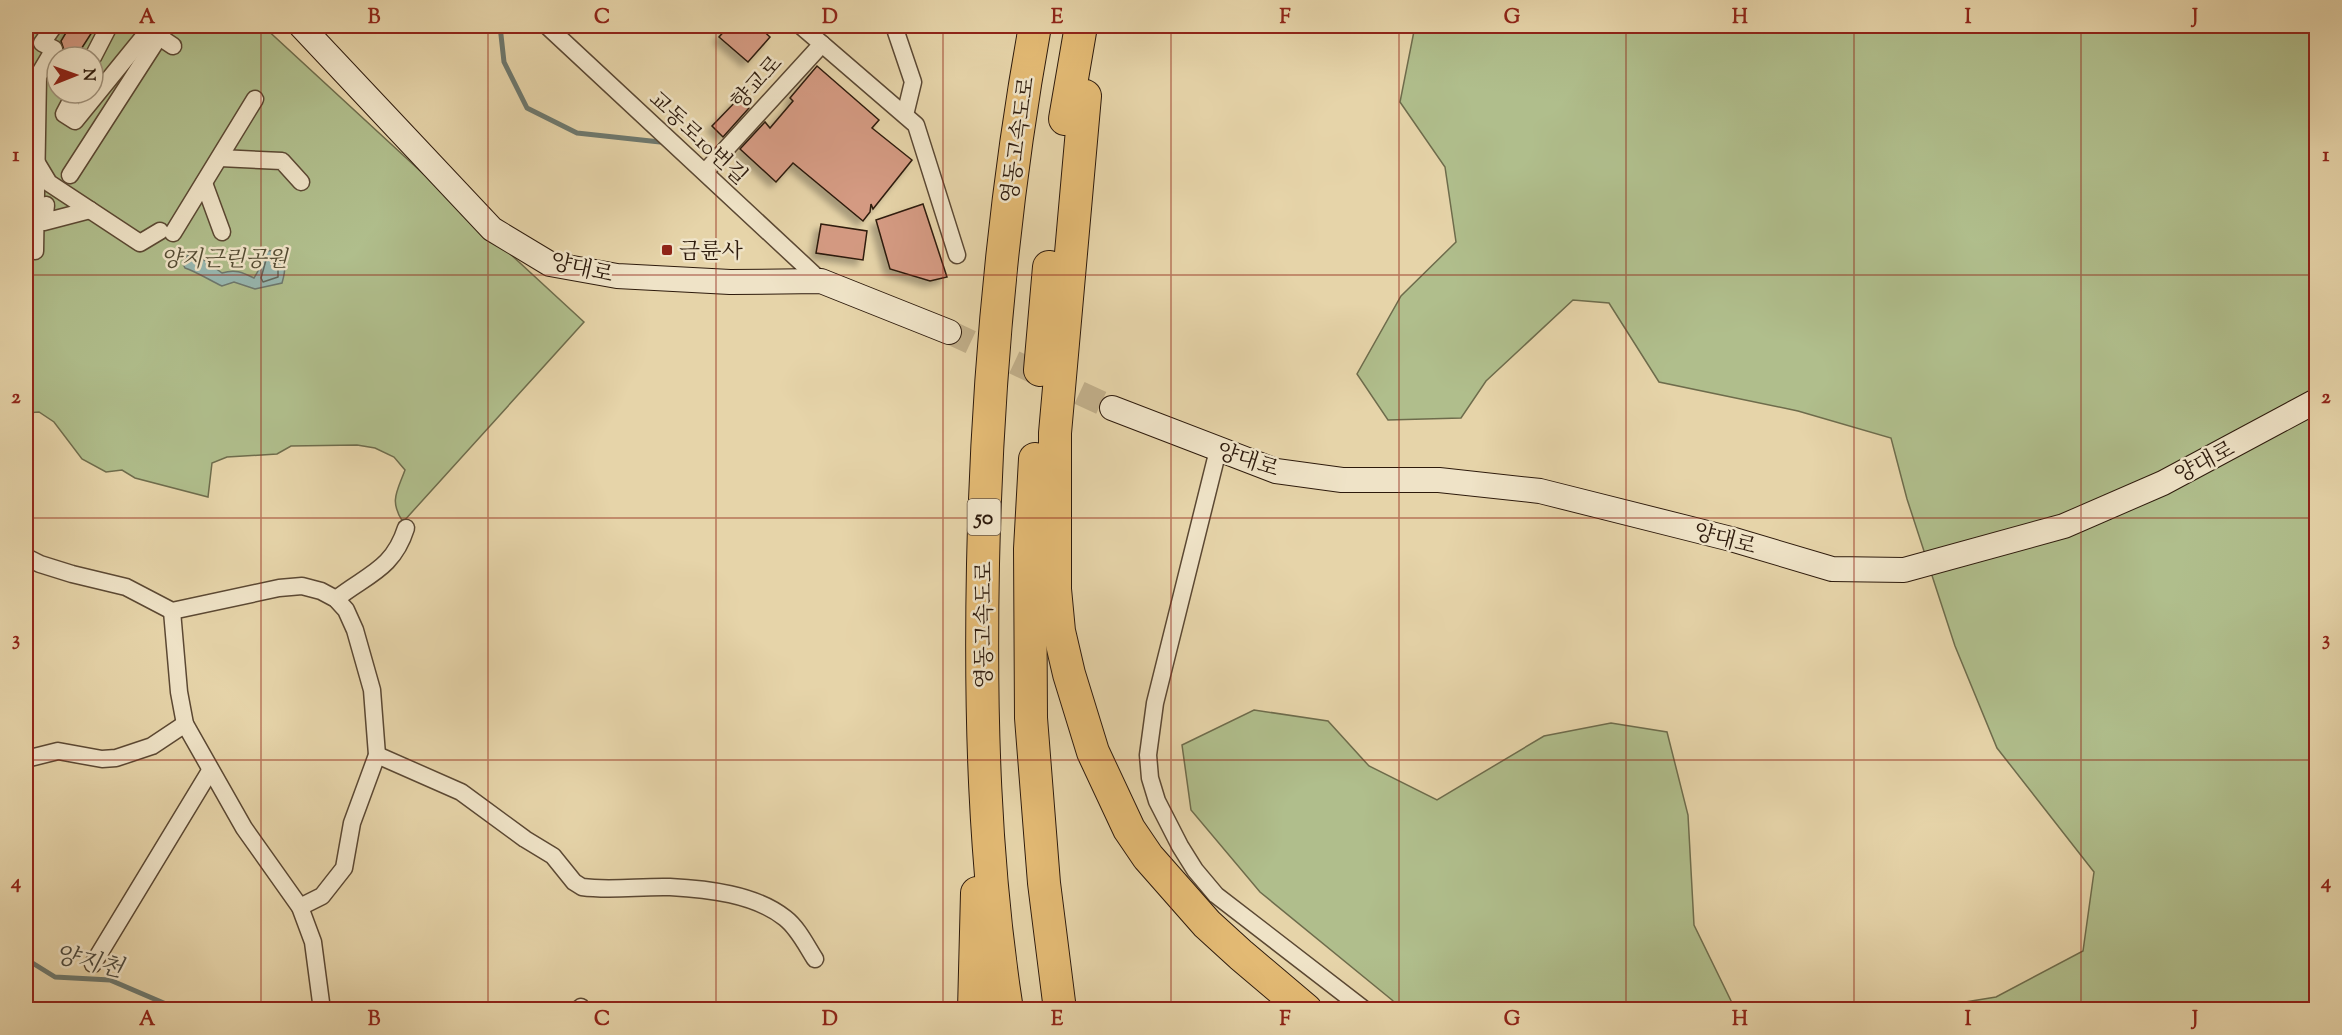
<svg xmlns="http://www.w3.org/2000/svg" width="2342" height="1035" font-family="'Sorts Mill Goudy','Noto Serif KR',serif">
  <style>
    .green { fill: #b0be8c; stroke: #6e6c4c; stroke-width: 1.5; fill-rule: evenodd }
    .water { fill: #97b7b0; stroke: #6d786e; stroke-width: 1.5 }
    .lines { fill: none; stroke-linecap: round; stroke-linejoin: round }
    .shore { stroke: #62685e; stroke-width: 1.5 }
    .stream { stroke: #6d786e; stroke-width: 5 }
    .building { fill: #d49a82; stroke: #2d1a0c; stroke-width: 1.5; filter: url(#shadow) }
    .secondary-tunnel { stroke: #c1af8a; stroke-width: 24; stroke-dasharray: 24 12; stroke-linecap: butt }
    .street-casing { stroke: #5b4833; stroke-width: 19 }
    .secondary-casing { stroke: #2d1a0c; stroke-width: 26 }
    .highway-casing { stroke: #2d1a0c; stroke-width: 34 }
    .street { stroke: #efe3c7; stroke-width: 16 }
    .secondary { stroke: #efe3c7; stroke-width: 24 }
    .highway { stroke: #e3ba74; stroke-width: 32 }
    .grid { fill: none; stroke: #8f2418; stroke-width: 1.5; stroke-opacity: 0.55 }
    .poi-dot { fill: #8f2418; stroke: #efe3c7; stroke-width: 2 }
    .labels { text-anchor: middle; stroke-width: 5; stroke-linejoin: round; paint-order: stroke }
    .shield { fill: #efe3c7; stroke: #675644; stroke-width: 1.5 }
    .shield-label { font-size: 21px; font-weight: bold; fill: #2d1a0c }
    .street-label { font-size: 22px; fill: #2d1a0c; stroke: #efe3c7 }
    .poi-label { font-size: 22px; fill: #2d1a0c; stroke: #efe3c7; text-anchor: start }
    .park-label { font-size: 22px; font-style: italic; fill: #544b32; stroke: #efe3c7 }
    .water-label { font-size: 24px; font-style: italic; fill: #4d493d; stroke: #efe3c7 }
    .neatline { fill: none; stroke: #8f2418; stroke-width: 2 }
    .grid-label { font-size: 20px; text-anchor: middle; font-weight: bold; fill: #8f2418 }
  </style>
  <defs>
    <filter id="shadow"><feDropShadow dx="-5.5" dy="5.5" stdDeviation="3" flood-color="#0004"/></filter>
  </defs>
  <rect width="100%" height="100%" fill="#e6d4a9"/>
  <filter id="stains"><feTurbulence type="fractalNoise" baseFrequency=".00333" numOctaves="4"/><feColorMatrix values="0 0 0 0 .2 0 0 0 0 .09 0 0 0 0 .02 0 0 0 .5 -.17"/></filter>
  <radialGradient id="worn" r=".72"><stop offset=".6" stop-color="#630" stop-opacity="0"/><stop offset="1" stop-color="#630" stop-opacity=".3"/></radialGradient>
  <g class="green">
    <path d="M26,26H263L584,322L403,522C389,501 397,492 405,470L394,457L375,448L357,445L291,446L277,454L227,457L212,463L208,497L135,478L122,470L106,472L82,459L54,422L39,412L26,413ZM57,57H93V93H57Z"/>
    <polygon points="1415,26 2316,26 2316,1009 1922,1009 1996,997 2083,951 2094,872 1997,748 1955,646 1907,499 1891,438 1798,411 1659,382 1609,303 1573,300 1486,381 1461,418 1388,420 1357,374 1401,296 1456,242 1445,167 1400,102"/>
    <polygon points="1254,710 1328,721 1369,766 1437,800 1544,736 1611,723 1667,732 1688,815 1694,925 1735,1009 1401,1009 1392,1000 1260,892 1191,810 1182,745"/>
  </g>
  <path class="water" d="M281,250C287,260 285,273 282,283L255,289L234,282L222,286C209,280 199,273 185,268L182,262L188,255L204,260L222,273C235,269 242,272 254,278L258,271L260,256L267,251Z"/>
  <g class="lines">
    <polygon class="shore" points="270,257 278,259 278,277 263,282 261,278 266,260"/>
    <g class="stream">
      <polyline points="500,26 504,62 527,108 577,133 660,142"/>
      <polyline points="26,959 55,977 110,980 180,1010"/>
    </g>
  </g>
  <g class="building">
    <polygon points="70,26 96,26 76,57 64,50 61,41"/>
    <polygon points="729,26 758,26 770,37 748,62 719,37"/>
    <polygon points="817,66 879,120 872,128 912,160 873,209 871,204 870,212 863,221 793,163 776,182 740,149 765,122 770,128 793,101 790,98"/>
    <polygon points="739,98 749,108 723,137 712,126"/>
    <polygon points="923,204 947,277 930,281 890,269 876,220"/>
    <polygon points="821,224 867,231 863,260 816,253"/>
  </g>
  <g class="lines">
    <polyline class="secondary-tunnel" points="949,332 1112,408"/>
    <g class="street-casing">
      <g id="street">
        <polyline points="547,26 821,281"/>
        <polyline points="894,26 913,82 905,115"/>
        <polyline points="822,44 916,125 957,255"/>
        <polyline points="93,57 109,26"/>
        <polyline points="75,93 64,114 75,121 149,30 173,46"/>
        <polyline points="220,158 282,161 301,182"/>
        <polyline points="37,163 49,183 140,243 160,231"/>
        <polyline points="705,172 822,44 801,26"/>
        <polyline points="70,175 166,26"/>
        <polyline points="204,183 222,232"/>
        <polyline points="46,205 44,222 90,210"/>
        <polyline points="173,233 255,99"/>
        <polyline points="35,251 38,76 54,49 42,43 54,26"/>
        <polyline points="1218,450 1155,703 1148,755 1150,778 1157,801 1180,846 1195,870 1216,895 1365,1010"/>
        <polyline points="26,557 40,564 72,574 126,587 172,611 279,588 302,586 321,591 336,599 346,610 355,630 372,690 377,755 352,823 344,868 322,896 300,907"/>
        <path d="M336,599C368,574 393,569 406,528"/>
        <polyline points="172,611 179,692 185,724 244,828 300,907 313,942 322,1010"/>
        <path d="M377,755L461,792L525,839L553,856L574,882L582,887C611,891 641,886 670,887C707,889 755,894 785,918C798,928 806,945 815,959"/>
        <polyline points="26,759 58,751 102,759 116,758 152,746 185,724"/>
        <polyline points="93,964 210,771"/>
        <polyline points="580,1010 581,1007"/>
      </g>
    </g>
    <g class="secondary-casing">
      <g id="secondary">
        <polyline points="301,26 492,229 550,264 617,276 730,282 821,281 949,332"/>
        <polyline points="1112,408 1276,471 1342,480 1439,480 1540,491 1731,539 1832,569 1904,570 2064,526 2163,483 2316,401"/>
      </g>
    </g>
    <g class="highway-casing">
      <g id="highway">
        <polyline points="1085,96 1055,433 1055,589 1059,631 1069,674 1093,752 1129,829 1148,857 1207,924 1241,955 1306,1010"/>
        <polyline points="1065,119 1081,26"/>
        <polyline points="1040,370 1049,267"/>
        <polyline points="1035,459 1030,549 1031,718 1044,883 1060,1010"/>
        <polyline points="974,1010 977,893"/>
        <path d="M1007,1010C984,862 980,713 983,564C987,383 1003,203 1035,26"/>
      </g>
    </g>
    <use href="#street" class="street"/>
    <use href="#secondary" class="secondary"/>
    <use href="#highway" class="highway"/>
  </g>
  <path class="grid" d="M261,26V1010M488,26V1010M716,26V1010M943,26V1010M1171,26V1010M1399,26V1010M1626,26V1010M1854,26V1010M2081,26V1010M26,275H2316M26,518H2316M26,760H2316"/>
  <rect class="poi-dot" x="661" y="244" width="12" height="12" rx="3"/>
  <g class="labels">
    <rect class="shield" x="967.5" y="499" width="33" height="36" rx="4.5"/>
    <g class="shield-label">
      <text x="984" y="524">50</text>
    </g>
    <g class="street-label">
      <text transform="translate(756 82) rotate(-48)" y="8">향교로</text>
      <text transform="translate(699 137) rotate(43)" y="8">교동로10번길</text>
      <text transform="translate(1017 140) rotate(-82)" y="8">영동고속도로</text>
      <text transform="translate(582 267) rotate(13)" y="8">양대로</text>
      <text transform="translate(1248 459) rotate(18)" y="8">양대로</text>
      <text transform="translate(2204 461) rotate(-28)" y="8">양대로</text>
      <text transform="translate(1725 538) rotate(15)" y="8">양대로</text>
      <text transform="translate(983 625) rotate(-90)" y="8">영동고속도로</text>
    </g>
    <g class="poi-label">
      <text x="679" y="258">금륜사</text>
    </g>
    <g class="park-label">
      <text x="224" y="266">양지근린공원</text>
    </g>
    <g class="water-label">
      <text transform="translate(89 961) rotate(13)" y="8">양지천</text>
    </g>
  </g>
  <rect width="2342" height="1035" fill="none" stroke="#e6d4a9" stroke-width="66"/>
  <g transform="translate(75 75) rotate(89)"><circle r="28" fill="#efe3c7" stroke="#a1937c" stroke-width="1.5"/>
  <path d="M0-4.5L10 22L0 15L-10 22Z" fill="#8f2418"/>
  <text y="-9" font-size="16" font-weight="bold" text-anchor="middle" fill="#2d1a0c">N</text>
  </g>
  <rect x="33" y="33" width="2276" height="969" class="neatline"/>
  <g class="grid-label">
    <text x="147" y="23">A</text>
    <text x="374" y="23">B</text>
    <text x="602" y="23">C</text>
    <text x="830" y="23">D</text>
    <text x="1057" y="23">E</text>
    <text x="1285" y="23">F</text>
    <text x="1512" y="23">G</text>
    <text x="1740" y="23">H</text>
    <text x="1968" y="23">I</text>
    <text x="2195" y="23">J</text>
    <text x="16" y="161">1</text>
    <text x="2326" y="161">1</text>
    <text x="16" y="403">2</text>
    <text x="2326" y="403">2</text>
    <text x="16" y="645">3</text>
    <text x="2326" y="645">3</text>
    <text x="16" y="888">4</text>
    <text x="2326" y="888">4</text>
    <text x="147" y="1025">A</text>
    <text x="374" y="1025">B</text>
    <text x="602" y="1025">C</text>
    <text x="830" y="1025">D</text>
    <text x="1057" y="1025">E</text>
    <text x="1285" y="1025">F</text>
    <text x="1512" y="1025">G</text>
    <text x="1740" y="1025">H</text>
    <text x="1968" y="1025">I</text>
    <text x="2195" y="1025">J</text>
  </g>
  <rect width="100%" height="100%" filter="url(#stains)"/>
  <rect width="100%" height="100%" fill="url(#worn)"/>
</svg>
